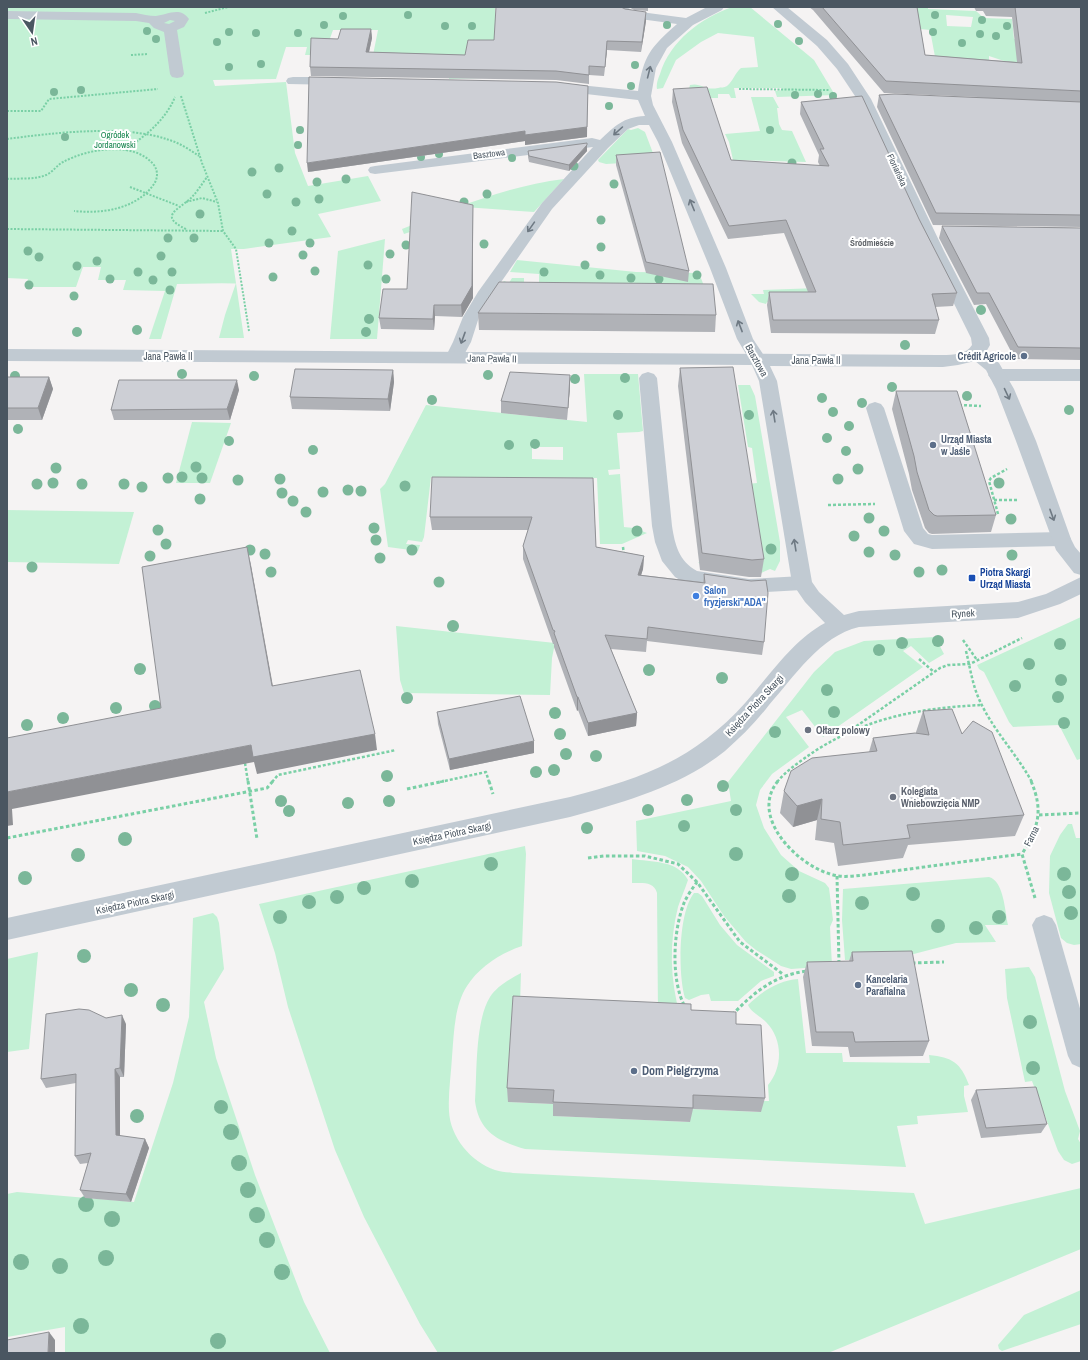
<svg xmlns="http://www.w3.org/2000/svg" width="1088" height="1360" font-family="'Archivo Narrow',sans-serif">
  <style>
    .green { fill: #c3f1d5; fill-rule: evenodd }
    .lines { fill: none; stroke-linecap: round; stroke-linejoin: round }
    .path-far2 { stroke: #7ad0a6; stroke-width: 2; stroke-dasharray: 2 1.5; stroke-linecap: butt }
    .path-far1 { stroke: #7ad0a6; stroke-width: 2.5; stroke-dasharray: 3 2; stroke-linecap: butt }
    .path { stroke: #7ad0a6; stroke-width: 3; stroke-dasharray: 3.5 2.5; stroke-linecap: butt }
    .service { fill: #c1cad2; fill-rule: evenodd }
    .pedestrian { fill: #c1cad2; fill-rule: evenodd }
    .minor { fill: #c1cad2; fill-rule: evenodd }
    .tree { fill: #7bb799 }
    .wall { fill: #b0b2b7 }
    .shaded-wall { fill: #909195 }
    .building { fill: #cdcfd5; stroke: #909195 }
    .oneway { stroke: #6e7983 }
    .service-dot { fill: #5c6f8a; stroke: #fff; stroke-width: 1.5 }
    .transit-dot { fill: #1a4fb4; stroke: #fff; stroke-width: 1.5 }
    .shop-dot { fill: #3f7fe0; stroke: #fff; stroke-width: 1.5 }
    .worship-dot { fill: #6b7280; stroke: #fff; stroke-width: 1.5 }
    .labels { text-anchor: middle; stroke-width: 4; stroke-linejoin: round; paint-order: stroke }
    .far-park-label { font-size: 9px; fill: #17864f; stroke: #fff }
    .far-street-label { font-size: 9px; fill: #4a5661; stroke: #fff }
    .far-neighbourhood-label { font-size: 9px; font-weight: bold; fill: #5f6368; stroke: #fff }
    .street-label { font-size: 10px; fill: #4a5661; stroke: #fff }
    .service-label { font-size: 10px; font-weight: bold; fill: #4e5e75; stroke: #fff; text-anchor: start }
    .transit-label { font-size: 10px; font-weight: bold; fill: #164399; stroke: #fff; text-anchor: start }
    .shop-label { font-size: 10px; font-weight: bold; fill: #366cbe; stroke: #fff; text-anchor: start }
    .worship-label { font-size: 10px; font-weight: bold; fill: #5b616d; stroke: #fff; text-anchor: start }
    .near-service-label { font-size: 12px; font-weight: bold; fill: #4e5e75; stroke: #fff; text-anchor: start }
  </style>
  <rect width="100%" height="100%" fill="#f5f3f3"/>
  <g class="green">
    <polygon points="7,7 495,7 495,17 536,17 483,78 449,79 449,60 373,55 378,30 333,30 324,55 305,55 307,47 286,47 276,79 213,80 215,86 286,82 295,153 308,186 368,176 381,201 318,214 331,237 244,249 231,249 244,338 219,338 225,315 236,283 177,284 161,339 149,339 165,291 123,290 126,280 98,280 101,267 83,267 76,287 26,287 28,279 7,278"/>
    <path d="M732,7H750L808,55L814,60L835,95L777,97L775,91L783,90L782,88H734L736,98H731L729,94H718V98H711L710,96H687L690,85C701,82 704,91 718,88C721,87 724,88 727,86C733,81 735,73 741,68L758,67L754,37L718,33L701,42L676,60L663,88L657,89C656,84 658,79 660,74C670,41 701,18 732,7Z"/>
    <path d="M857,7H928V9L976,11L984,18L1012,19L1014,39L1060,42L1081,68L1007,62L989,56V61L936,62L930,30L880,25ZM946,15L973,17L971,27L947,26Z"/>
    <polygon points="751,97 773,97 779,108 777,108 779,124 782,130 792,131 806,162 733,160 729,142 725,134 760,131"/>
    <polygon points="638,128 645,132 656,161 606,164 599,162 598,160 628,129 631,130"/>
    <path d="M564,179L534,212L464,207L409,230L410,232L404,234L402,229C455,208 507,186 564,179Z"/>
    <polygon points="385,239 377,339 330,339 338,251"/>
    <polygon points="517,260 636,272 699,273 709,299 491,298 504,281 509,283 512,278 524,278 524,284 539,285 539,274 510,272"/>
    <polygon points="873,286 847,302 767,302 766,304 759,302 751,294 764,294 763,290"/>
    <path d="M584,374H638L643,431L639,432L617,433L620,469L608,470L609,475L620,474L624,527L634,528L647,533L622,544H600L597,478L431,477L424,537L422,542L408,540L406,544L420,545L418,551L388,547L380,489L385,484L426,405L587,422ZM532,447H563V460L532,459Z"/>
    <polygon points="738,385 750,385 755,396 780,542 780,561 775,571 770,569 761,573 703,566 698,562 748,562 747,484 757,483 752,448 748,447"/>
    <polygon points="192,422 231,423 210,483 176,483"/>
    <polygon points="7,510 134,512 119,564 7,562"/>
    <polygon points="1081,617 1081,762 1080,759 1077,760 1059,725 1013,727 1009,722 984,672 979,669 977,665"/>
    <polygon points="396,626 555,643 552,658 550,695 404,693 400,680"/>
    <polygon points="935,637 944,654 929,663 911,646 903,651 923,667 823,737 802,710 786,717 809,747 772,774 760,790 756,805 764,828 781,855 799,871 825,883 829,888 833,920 830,927 832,966 791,969 781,966 756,950 746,942 724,916 701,881 688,867 665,856 637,851 636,821 731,801 728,782 814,672 835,652 864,641"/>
    <polygon points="1068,824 1072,824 1076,838 1081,838 1081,944 1074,945 1067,943 1061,938 1049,893 1050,856 1060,835"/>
    <path d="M525,846L526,854L522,946C501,953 479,967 467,986C454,1006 454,1034 452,1057C451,1075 448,1094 449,1111C450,1137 471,1162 495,1170C501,1172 507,1172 513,1173L914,1193L925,1224L1081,1188V1249L828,1353H438L420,1324L364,1217L335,1150L288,1007L275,953L259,904Z"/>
    <path d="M632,859C651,862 678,860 688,880C685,889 681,898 678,907C669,942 670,980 680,1015H658L657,893C654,881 642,883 632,883Z"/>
    <path d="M989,877C1004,881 1005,912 1008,925H985L996,942L956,943L906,956L883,959L845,960L842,920L843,889Z"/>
    <path d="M694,893H698L702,896L720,925L737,945L774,972V976L761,981L738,1001H711L709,994L701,995L689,1000L685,998C678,975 678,913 694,893Z"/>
    <polygon points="213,913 217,917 219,923 224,969 204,1002 216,1058 255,1175 304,1302 330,1353 65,1353 65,1327 7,1337 7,1194 17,1192 134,1202 173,1083 189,1017 193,918"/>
    <polygon points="38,952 29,1049 7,1052 7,959"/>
    <polygon points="1029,967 1035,977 1065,1091 1080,1131 1078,1139 1081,1144 1081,1161 1072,1164 1064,1160 1058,1151 1032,1081 1025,1082 1007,998 1005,969"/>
    <path d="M521,973L520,1005L508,1102L554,1104V1116L690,1122V1109L761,1112V1101H769L768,1085C783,1067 783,1039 766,1022C760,1016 751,1012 748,1005C761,992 779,980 798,979L806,1053H842L843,1062L930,1063L929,1055C952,1057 961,1063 969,1085L964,1086V1096L968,1112L917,1116L918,1124L897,1126L906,1167L525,1149C498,1141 479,1132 475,1101C477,1073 475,1021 490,997C497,986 510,979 521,973Z"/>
    <polygon points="1081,1290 1081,1324 1002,1351 999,1349 998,1345 1024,1315"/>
  </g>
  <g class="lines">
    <g class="path-far2">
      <polyline points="205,13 228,7"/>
      <polyline points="131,55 148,54"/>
      <polyline points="739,89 829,90"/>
      <polyline points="181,96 202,163 218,203 223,231 236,249 249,331"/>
      <polyline points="7,111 41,111 49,99 158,89"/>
      <path d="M7,139C52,133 126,124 169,140C180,143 190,150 199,156"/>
      <path d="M125,150C146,135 165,121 175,97"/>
      <path d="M7,179C19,178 34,180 46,175C53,172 57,165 63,162C87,149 134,140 154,165C158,171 158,178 154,184C137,209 102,214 74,211"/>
      <polyline points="130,187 179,206"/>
      <polyline points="186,202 202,198 217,202"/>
      <polyline points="7,229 223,231"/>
      <path d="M186,229C158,216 178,210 191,198C197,192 202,184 207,177"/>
    </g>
    <g class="path-far1">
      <polyline points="959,405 981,406"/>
      <polyline points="994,500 1018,500"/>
      <polyline points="828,505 875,504"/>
      <polyline points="998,514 989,481 991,478 1007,469"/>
      <polyline points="623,547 624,555"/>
      <polyline points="963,640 977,660"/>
      <path d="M966,651C970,667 972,683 979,699C992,729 1016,753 1032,782"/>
      <polyline points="919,659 934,672"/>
      <polyline points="848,732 940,668 948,665 970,664 1022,638"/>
      <polyline points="245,763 248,782"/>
      <polyline points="272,782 278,775 396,750"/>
      <polyline points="440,782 486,772 489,782"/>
      <path d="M777,782C788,769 802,760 815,751C868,717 921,708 982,705"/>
    </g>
    <g class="path">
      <polyline points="248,781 257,839"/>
      <polyline points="489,781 493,794"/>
      <path d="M778,781C749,816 796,864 830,874C841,878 853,876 864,875L1022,854"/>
      <path d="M1031,781C1044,812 1038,827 1022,854L1035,898"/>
      <polyline points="407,789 444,781"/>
      <polyline points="1039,815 1081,813"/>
      <polyline points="7,838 267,788 273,781"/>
      <polyline points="588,858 604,856 645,856 678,864 697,882 740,942 784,975"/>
      <polyline points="837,876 839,964"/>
      <polyline points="912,963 944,962"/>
      <path d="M684,1005C671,979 673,931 684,903C687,896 692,889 697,882"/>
      <path d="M732,1015C754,992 775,975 807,971"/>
    </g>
    <g class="service">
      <path d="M611,7H627L633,11L686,18L707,7H724L722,10L693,25L667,48L656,68L651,96L653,105L672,142L726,268L753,339L767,360L764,364L758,365L752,364L737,339L710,268L658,142L649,125H639L628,129L608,148L552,209L492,295L479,317L471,342L460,362L454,363L448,362L445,358L453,342L463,317L478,292L542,203L593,147L375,174L370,173L368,170L370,167L375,166L592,138L600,140C615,126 623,117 645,116L638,100L560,91L555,90L553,87L555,84L560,83L638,91C644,55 650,48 677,24L625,17Z"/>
      <polygon points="293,77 339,77 344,78 346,81 344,84 339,85 288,84 286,81 288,78"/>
      <path d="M648,372L654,374L657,378L672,526C675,545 679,561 697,571L749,579L802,576L809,578L812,583L809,588L802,590L749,593L685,583L675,577L662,561L655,542L652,526L639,378L642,374Z"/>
      <polygon points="875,402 881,404 884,408 923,528 928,534 932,535 1061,532 1068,534 1071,539 1068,544 1061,546 932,549 914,544 904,531 866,408 869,404"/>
      <polygon points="1044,915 1052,918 1056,925 1081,1012 1081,1068 1072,1064 1068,1056 1032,925 1036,918"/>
    </g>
    <polygon class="pedestrian" points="997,369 1081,369 1081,381 997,381 991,379 988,375 991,371"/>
    <g class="minor">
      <path d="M772,7H787L827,40L848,64L871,99L944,251L989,338L990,345L986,352L999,363L1014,389L1036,441L1071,539L1075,547L1081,554V575L1074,573L1056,550L1016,441L996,389L986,370L975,361L958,365L943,367L770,366L777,381L812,582L819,592L844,615L859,611L1018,602L1046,594L1081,577V594L1060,604L1018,618L859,627C820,636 794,677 769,705C756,722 741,737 725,751C680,787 624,802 570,817L7,940V918L570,797C643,778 694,760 746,702C770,675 793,640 825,623L805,602L792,583L759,381L752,365L7,361V349L937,355C948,355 966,356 972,345L971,338L928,251L857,99L837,69L817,46Z"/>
      <path d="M7,11L136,13C142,14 149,16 156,16C167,15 180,6 189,19L184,27L177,30L184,74L182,77L177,78L172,77L170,74L164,32L154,28L149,23L136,21L7,19ZM170,20L175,21L169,24L164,23Z"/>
    </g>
  </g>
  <g class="tree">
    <circle cx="408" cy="15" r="4"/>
    <circle cx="935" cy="15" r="4"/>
    <circle cx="343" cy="16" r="4"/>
    <circle cx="982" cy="20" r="4"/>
    <circle cx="778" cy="24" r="4"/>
    <circle cx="324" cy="25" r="4"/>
    <circle cx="667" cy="25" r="4"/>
    <circle cx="445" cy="26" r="4"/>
    <circle cx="472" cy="26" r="4"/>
    <circle cx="1007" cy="26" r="4"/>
    <circle cx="147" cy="31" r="4"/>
    <circle cx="229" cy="32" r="4"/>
    <circle cx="933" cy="32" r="4"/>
    <circle cx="256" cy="33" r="4"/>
    <circle cx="298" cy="33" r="4"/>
    <circle cx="980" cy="34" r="4"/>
    <circle cx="996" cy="36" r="4"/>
    <circle cx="156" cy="39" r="4"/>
    <circle cx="799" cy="41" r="4"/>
    <circle cx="217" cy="42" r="4"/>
    <circle cx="962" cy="43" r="4"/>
    <circle cx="261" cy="64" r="4"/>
    <circle cx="635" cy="65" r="4"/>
    <circle cx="229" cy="67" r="4"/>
    <circle cx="631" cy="86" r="4"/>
    <circle cx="81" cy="90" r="4"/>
    <circle cx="54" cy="92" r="4"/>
    <circle cx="818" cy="94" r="4"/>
    <circle cx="795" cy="95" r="4"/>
    <circle cx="833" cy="96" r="4"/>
    <circle cx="609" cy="106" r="4"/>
    <circle cx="300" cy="130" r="4"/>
    <circle cx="770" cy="130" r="4"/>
    <circle cx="65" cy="137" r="4"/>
    <circle cx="298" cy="145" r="4"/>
    <circle cx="439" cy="154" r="4"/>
    <circle cx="421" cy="157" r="4"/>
    <circle cx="512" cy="158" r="4"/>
    <circle cx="792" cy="163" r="4.5"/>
    <circle cx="574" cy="166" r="4.5"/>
    <circle cx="279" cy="168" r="4.5"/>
    <circle cx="252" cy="172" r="4.5"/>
    <circle cx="346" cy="179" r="4.5"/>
    <circle cx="317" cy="182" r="4.5"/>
    <circle cx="614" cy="184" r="4.5"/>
    <circle cx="267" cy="194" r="4.5"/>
    <circle cx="487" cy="194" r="4.5"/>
    <circle cx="319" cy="199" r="4.5"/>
    <circle cx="296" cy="202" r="4.5"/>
    <circle cx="464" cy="202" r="4.5"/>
    <circle cx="200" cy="214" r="4.5"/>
    <circle cx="601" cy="220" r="4.5"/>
    <circle cx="292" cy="231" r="4.5"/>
    <circle cx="168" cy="238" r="4.5"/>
    <circle cx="194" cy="238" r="4.5"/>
    <circle cx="269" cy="243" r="4.5"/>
    <circle cx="310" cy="243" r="4.5"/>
    <circle cx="484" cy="244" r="4.5"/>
    <circle cx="406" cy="245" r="4.5"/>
    <circle cx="601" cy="247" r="4.5"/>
    <circle cx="28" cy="251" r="4.5"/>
    <circle cx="390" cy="254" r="4.5"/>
    <circle cx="303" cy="255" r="4.5"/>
    <circle cx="161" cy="256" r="4.5"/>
    <circle cx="39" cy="257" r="4.5"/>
    <circle cx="97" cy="261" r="4.5"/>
    <circle cx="368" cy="265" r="4.5"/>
    <circle cx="585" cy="265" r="4.5"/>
    <circle cx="77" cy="266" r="4.5"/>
    <circle cx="315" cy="271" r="4.5"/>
    <circle cx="138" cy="272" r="4.5"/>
    <circle cx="172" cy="272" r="4.5"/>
    <circle cx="544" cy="272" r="4.5"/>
    <circle cx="600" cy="275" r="4.5"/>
    <circle cx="697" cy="275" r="4.5"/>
    <circle cx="273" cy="277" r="4.5"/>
    <circle cx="631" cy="278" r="4.5"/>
    <circle cx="110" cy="279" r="4.5"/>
    <circle cx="386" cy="279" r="4.5"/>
    <circle cx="659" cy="279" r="4.5"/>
    <circle cx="153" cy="280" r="4.5"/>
    <circle cx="29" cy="285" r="4.5"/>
    <circle cx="170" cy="290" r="4.5"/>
    <circle cx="74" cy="296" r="4.5"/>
    <circle cx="981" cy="310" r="5"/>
    <circle cx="369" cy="319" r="5"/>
    <circle cx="137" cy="330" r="5"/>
    <circle cx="77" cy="332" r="5"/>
    <circle cx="366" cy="332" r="5"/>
    <circle cx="905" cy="345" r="5"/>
    <circle cx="182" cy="374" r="5"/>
    <circle cx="488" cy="375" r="5"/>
    <circle cx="15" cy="376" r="5"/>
    <circle cx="254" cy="376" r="5"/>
    <circle cx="625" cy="378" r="5"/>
    <circle cx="575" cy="379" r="5"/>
    <circle cx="892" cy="387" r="5"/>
    <circle cx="967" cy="396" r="5"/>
    <circle cx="822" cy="398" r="5"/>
    <circle cx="432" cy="400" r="5"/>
    <circle cx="862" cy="403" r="5"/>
    <circle cx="1069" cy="410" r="5"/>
    <circle cx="833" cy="412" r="5"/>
    <circle cx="618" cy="415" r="5"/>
    <circle cx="749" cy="415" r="5"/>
    <circle cx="849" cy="426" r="5"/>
    <circle cx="18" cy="429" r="5"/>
    <circle cx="827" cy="438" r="5"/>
    <circle cx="229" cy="441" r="5"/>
    <circle cx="535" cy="444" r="5"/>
    <circle cx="509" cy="445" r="5"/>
    <circle cx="313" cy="450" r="5"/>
    <circle cx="846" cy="451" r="5"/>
    <circle cx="196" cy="467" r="5.5"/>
    <circle cx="56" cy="468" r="5.5"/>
    <circle cx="858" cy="469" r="5.5"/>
    <circle cx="182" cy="477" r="5.5"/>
    <circle cx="168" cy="478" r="5.5"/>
    <circle cx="202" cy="478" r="5.5"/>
    <circle cx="280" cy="479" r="5.5"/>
    <circle cx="838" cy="479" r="5.5"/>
    <circle cx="238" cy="480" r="5.5"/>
    <circle cx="53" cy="483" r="5.5"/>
    <circle cx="999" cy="483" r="5.5"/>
    <circle cx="37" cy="484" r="5.5"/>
    <circle cx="82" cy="484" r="5.5"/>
    <circle cx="124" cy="484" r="5.5"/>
    <circle cx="405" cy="486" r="5.5"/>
    <circle cx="142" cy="487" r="5.5"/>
    <circle cx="348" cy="490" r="5.5"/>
    <circle cx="361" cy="491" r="5.5"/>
    <circle cx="323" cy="492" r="5.5"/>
    <circle cx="282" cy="493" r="5.5"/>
    <circle cx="200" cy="499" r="5.5"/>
    <circle cx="293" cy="501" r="5.5"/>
    <circle cx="306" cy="512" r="5.5"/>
    <circle cx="869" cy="518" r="5.5"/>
    <circle cx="1011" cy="519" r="5.5"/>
    <circle cx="374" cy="528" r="5.5"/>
    <circle cx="158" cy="530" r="5.5"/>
    <circle cx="637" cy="531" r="5.5"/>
    <circle cx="884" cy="531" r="5.5"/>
    <circle cx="854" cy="536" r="5.5"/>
    <circle cx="376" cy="540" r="5.5"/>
    <circle cx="166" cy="544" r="5.5"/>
    <circle cx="771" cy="549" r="5.5"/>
    <circle cx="250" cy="550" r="5.5"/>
    <circle cx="412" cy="550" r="5.5"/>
    <circle cx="869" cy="552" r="5.5"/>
    <circle cx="265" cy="554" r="5.5"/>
    <circle cx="895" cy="555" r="5.5"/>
    <circle cx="1012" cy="555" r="5.5"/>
    <circle cx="150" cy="556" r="5.5"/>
    <circle cx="380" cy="558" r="5.5"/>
    <circle cx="32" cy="567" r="5.5"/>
    <circle cx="942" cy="570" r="5.5"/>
    <circle cx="271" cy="572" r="5.5"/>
    <circle cx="919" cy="572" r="5.5"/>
    <circle cx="439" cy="582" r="5.5"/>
    <circle cx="453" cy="626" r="6"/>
    <circle cx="938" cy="641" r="6"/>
    <circle cx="902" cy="643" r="6"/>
    <circle cx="1060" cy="644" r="6"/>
    <circle cx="879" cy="650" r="6"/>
    <circle cx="1029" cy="664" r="6"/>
    <circle cx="140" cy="669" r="6"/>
    <circle cx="649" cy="670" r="6"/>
    <circle cx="722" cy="678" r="6"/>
    <circle cx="1061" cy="680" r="6"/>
    <circle cx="1015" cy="686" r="6"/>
    <circle cx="827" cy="690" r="6"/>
    <circle cx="1058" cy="697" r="6"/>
    <circle cx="407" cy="698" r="6"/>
    <circle cx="155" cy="706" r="6"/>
    <circle cx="116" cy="708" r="6"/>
    <circle cx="834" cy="712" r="6"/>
    <circle cx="555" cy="713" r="6"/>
    <circle cx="63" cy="718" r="6"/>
    <circle cx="1064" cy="723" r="6"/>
    <circle cx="27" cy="725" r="6"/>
    <circle cx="775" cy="732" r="6"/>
    <circle cx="560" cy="734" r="6"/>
    <circle cx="566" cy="754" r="6"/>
    <circle cx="596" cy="756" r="6"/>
    <circle cx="554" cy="770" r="6"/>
    <circle cx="536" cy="772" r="6"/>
    <circle cx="387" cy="776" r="6"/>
    <circle cx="723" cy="786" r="6"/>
    <circle cx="687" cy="800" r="6"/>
    <circle cx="281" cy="801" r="6"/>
    <circle cx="389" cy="801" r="6"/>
    <circle cx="348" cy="803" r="6"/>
    <circle cx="648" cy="810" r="6"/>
    <circle cx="736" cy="810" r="6"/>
    <circle cx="289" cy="811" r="6"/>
    <circle cx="684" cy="826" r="6"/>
    <circle cx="587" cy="828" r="6"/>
    <circle cx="125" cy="839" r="7"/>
    <circle cx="736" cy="854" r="7"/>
    <circle cx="78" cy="855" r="7"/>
    <circle cx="491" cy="864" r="7"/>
    <circle cx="792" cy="874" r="7"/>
    <circle cx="1064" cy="874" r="7"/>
    <circle cx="25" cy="878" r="7"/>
    <circle cx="412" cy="881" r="7"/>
    <circle cx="364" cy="888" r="7"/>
    <circle cx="1069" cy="892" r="7"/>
    <circle cx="913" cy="894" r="7"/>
    <circle cx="789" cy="896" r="7"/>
    <circle cx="337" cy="897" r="7"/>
    <circle cx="309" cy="902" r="7"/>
    <circle cx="862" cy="903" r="7"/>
    <circle cx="1071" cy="913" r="7"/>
    <circle cx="280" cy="917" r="7"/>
    <circle cx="999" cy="917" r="7"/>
    <circle cx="938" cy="926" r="7"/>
    <circle cx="976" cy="928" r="7"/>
    <circle cx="84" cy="956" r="7"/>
    <circle cx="131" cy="990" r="7"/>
    <circle cx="163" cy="1005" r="7"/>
    <circle cx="1030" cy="1022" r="7"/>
    <circle cx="1033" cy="1068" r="7"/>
    <circle cx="221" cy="1107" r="7"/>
    <circle cx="137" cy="1116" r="7"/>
    <circle cx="231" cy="1132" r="8"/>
    <circle cx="239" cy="1163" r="8"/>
    <circle cx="248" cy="1190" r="8"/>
    <circle cx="86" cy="1204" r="8"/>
    <circle cx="257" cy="1215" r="8"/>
    <circle cx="112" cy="1219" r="8"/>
    <circle cx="267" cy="1240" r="8"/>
    <circle cx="106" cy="1258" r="8"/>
    <circle cx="21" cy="1262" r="8"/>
    <circle cx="60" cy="1266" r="8"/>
    <circle cx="282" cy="1272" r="8"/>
    <circle cx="81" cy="1326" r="8"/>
    <circle cx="218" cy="1341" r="8"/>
  </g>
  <g class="wall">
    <polygon points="629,7 648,7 648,11 634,10"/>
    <polygon points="809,7 917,7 925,55 1017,62 1012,17 986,16 983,11 976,11 974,7 1081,7 1081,227 933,225 877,107 879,95 978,97 884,93 813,10"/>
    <polygon points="625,9 646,21 641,52 607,50 604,76 589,75 589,84 556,80 311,76 310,67 338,39 371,29 372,38 369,52 465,55 494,40"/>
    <polygon points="588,86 587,137 525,145 525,141 308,172"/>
    <polygon points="673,89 731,160 820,166 818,162 819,155 800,114 801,102 919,219 957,293 953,306 935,307 939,320 935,334 771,333 767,305 769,292 808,292 784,233 728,239 682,143 672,102"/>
    <polygon points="528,151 587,151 569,171 529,162 528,157"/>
    <polygon points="616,155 689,271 688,282 646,273 616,165"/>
    <polygon points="473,205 473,298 462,317 435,316 434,330 381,329 379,318 407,289"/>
    <polygon points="942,226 1081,228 1081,360 1015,359 986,304 974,305 939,238"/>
    <polygon points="478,313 716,315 715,332 479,330"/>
    <polygon points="680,368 764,559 761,577 749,577 700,570 678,386"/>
    <polygon points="393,370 394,382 390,411 292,409 290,397"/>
    <polygon points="570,375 570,387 567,420 501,413 501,401"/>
    <polygon points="7,377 49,377 53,389 42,420 7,420"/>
    <polygon points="239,390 230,420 114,420 111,410"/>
    <polygon points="896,391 996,515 991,532 932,534 929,533 925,528 912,490 909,474 892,409"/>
    <polygon points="593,478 596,547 644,556 643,569 641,575 703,582 704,574 764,642 762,655 647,641 646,652 611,649 637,713 636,726 588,736 578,710 577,711 554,647 554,644 553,644 523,559 523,546 528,530 432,530 430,517"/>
    <polygon points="923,711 962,734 1024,815 1015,836 908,845 903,858 838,866 834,843 815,840 817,820 793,827 780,813 784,791 869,752 873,738 916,733 916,732"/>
    <polygon points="437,712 534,753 450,770 438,724"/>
    <polygon points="852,952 929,1041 923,1056 850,1057 848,1047 812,1046 803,977 807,962 849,961"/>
    <polygon points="691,1010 736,1024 765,1098 761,1112 693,1109 690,1122 553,1116 553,1104 508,1102 507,1088"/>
    <polygon points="126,1024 124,1077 120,1077 120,1136 145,1139 149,1148 131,1202 85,1198 80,1190 88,1163 80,1164 75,1156 76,1083 46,1088 41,1079"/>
    <polygon points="976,1090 1047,1124 1041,1133 981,1138 971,1100"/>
  </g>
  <g class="shaded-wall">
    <polygon points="646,12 646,21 641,52 642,42"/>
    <polygon points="371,29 372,38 367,61 366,52"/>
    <polygon points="607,41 607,50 604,76 605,67"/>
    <polygon points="587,127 587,137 525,145 525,135"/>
    <polygon points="525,131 525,141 308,172 307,163"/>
    <polygon points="587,145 587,151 569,171 569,165"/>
    <polygon points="473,205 473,298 462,317 461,305"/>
    <polygon points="434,305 435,316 434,330 433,319"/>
    <polygon points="393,370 394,382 390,411 388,399"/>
    <polygon points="570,375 570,387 567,420 568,408"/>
    <polygon points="49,377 53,389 42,420 38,408"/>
    <polygon points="237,380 239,390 230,420 227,409"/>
    <polygon points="247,547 251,565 276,703 272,686"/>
    <polygon points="644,556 643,569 637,588 638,575"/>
    <polygon points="577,697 578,697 578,710 577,711"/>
    <polygon points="637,713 636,726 588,736 588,723"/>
    <polygon points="375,734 377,750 257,774 254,762 12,809 13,825 7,826 7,792 251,745"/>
    <polygon points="534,741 534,753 450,770 449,759"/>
    <polygon points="822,799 817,820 793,827 797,806"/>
    <polygon points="122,1015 126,1024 124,1077 120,1068"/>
    <polygon points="115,1069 120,1077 120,1143 116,1135"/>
    <polygon points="145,1139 149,1148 131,1202 126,1194"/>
    <polygon points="49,1332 55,1340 55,1353 48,1353"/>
  </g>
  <g class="building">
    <polygon points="496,7 621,7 625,9 646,12 642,42 607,41 605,67 589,66 589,75 556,71 310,67 311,38 338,39 341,29 371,29 366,52 465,55 468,40 494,40"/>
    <polygon points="822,7 917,7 925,55 1022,63 1015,7 1081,7 1081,91 886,81"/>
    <polygon points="309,77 556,82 588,86 587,127 525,135 525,131 307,163"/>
    <polygon points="707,87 731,160 829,166 820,149 824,149 801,102 862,96 919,219 957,293 932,294 939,320 773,320 769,292 816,292 786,220 729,226 683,130 673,89"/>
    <polygon points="895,94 1081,102 1081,215 936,213 879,95"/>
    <polygon points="587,143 587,145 569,165 529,156 528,151"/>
    <polygon points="660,152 689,271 646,262 616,155"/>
    <polygon points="412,192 473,205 472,286 461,305 434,305 433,319 379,318 383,289 407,289"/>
    <polygon points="942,226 1081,228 1081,348 1018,347 989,293 977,293"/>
    <polygon points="499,282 713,284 716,315 478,313"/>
    <polygon points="733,367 764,559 752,560 702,553 680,368"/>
    <polygon points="295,369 393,370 388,399 290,397"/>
    <polygon points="510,372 570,375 568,408 501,401"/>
    <polygon points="7,377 49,377 38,408 7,408"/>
    <polygon points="119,380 237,380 227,409 111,410"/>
    <polygon points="896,391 957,391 996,515 937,516 934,515 929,510 917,472 914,456"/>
    <polygon points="432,477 593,478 596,547 644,556 638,575 705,583 704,574 751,581 766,580 768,593 764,642 648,627 647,639 605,635 637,713 588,723 578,697 577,697 554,633 555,631 553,630 523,546 532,517 430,517"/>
    <polygon points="247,547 272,686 360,670 375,734 253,757 251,745 7,792 7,738 161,708 142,567"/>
    <polygon points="520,696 534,741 449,759 437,712"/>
    <polygon points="952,709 962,734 973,721 992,732 1024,815 907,825 910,838 843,845 840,822 821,819 822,799 797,806 784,791 791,771 812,758 877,751 873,738 915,733 929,735 923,711"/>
    <polygon points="912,951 929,1041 855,1042 853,1032 816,1032 807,962 853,961 852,952"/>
    <polygon points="513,996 691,1004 691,1010 736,1012 736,1024 761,1025 765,1098 693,1095 693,1108 553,1102 554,1090 507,1088"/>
    <polygon points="79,1009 89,1010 106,1018 122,1015 120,1068 115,1069 116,1135 145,1139 126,1194 80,1190 91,1153 75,1156 76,1074 41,1079 46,1014"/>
    <polygon points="1036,1087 1047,1124 986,1128 976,1090"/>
    <polygon points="49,1332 48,1353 7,1353 7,1340"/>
  </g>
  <defs><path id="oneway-shaft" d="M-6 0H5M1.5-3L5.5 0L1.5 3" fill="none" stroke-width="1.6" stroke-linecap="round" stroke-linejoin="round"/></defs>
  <g class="oneway">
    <use href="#oneway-shaft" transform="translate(649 72) rotate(-76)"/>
    <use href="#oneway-shaft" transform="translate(618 131) rotate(138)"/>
    <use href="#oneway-shaft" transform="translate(692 205) rotate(-112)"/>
    <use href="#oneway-shaft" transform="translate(531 227) rotate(125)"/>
    <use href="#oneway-shaft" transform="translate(740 326) rotate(-111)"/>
    <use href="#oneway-shaft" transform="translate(463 338) rotate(110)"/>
    <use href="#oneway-shaft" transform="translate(1007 394) rotate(65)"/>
    <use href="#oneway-shaft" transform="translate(774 416) rotate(-99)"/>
    <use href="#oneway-shaft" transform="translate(1052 515) rotate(70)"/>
    <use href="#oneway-shaft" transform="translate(795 545) rotate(-99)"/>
  </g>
  <g class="service-dot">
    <circle cx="1024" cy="356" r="4"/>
    <circle cx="933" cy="445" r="4"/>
    <circle cx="858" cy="985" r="4"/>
    <circle cx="634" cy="1071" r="4"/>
  </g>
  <rect class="transit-dot" x="968" y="574" width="8" height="8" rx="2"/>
  <circle class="shop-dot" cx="696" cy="596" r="4"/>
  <g class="worship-dot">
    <circle cx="808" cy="730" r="4"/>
    <circle cx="893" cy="797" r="4"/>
  </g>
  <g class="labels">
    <g class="far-park-label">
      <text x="115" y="138">Ogródek<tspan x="115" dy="10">Jordanowski</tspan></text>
    </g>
    <g class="far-street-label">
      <text transform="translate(489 154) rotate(-7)" y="3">Basztowa</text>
      <text transform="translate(897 170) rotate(65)" y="3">Floriańska</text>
    </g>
    <g class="far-neighbourhood-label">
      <text x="872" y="246">Śródmieście</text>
    </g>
    <g class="street-label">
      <text x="168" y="360">Jana Pawła II</text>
      <text transform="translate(492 358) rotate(1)" y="4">Jana Pawła II</text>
      <text transform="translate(757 360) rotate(61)" y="4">Basztowa</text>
      <text x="816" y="364">Jana Pawła II</text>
      <text transform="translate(963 613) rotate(-3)" y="4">Rynek</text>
      <text transform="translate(754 705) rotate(-47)" y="4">Księdza Piotra Skargi</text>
      <text transform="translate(452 833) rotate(-12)" y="4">Księdza Piotra Skargi</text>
      <text transform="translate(1031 836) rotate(-63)" y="4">Farna</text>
      <text transform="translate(135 902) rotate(-12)" y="4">Księdza Piotra Skargi</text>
    </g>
    <g class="service-label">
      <text x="1016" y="360" text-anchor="end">Crédit Agricole</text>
      <text x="941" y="443">Urząd Miasta<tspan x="941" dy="12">w Jaśle</tspan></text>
      <text x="866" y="983">Kancelaria<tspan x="866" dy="12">Parafialna</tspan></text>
    </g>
    <g class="transit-label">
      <text x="980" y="576">Piotra Skargi<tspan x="980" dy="12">Urząd Miasta</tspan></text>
    </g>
    <g class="shop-label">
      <text x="704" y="594">Salon<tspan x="704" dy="12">fryzjerski"ADA"</tspan></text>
    </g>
    <g class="worship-label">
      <text x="816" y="734">Ołtarz polowy</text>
      <text x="901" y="795">Kolegiata<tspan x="901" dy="12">Wniebowzięcia NMP</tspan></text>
    </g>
    <g class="near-service-label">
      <text x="642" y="1075">Dom Pielgrzyma</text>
    </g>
  </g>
  <rect width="1088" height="1360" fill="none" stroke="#4a5661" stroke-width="16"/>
  <g transform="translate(32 32) rotate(167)" stroke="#ffffff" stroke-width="3" paint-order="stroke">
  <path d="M0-3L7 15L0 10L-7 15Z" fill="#4a5661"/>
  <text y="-6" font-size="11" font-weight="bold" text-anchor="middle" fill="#4a5661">N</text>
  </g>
</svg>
